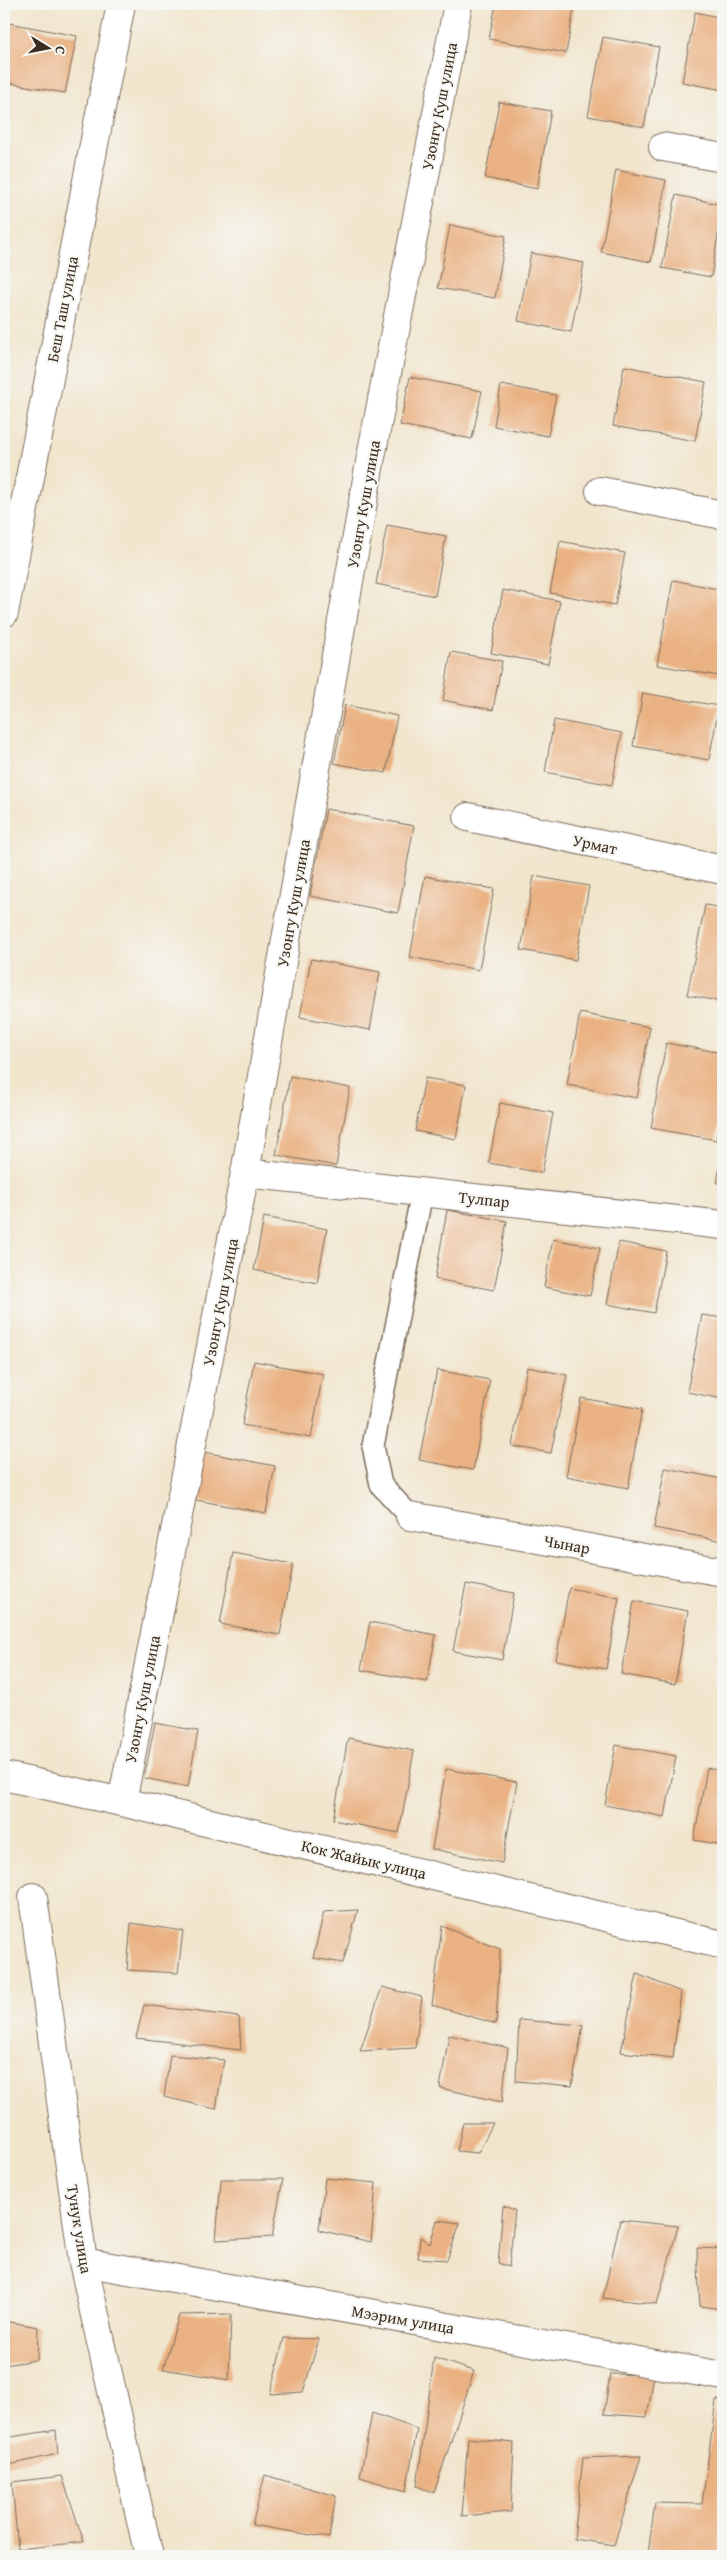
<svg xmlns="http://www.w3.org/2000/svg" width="727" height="2560" font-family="'Gentium Book Plus',serif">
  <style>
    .building { fill: #eab283 }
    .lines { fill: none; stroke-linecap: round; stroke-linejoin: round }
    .service-casing { stroke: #7b6b5b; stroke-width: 24 }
    .minor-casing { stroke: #7b6b5b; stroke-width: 30 }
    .service { stroke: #fff; stroke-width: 21 }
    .minor { stroke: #fff; stroke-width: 28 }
    .labels { text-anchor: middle; stroke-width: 4; stroke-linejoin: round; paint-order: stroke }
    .street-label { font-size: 16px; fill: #3b2a1e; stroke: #f6f6f2 }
  </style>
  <rect width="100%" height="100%" fill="#f6f6f2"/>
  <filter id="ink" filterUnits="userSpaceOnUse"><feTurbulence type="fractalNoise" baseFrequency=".02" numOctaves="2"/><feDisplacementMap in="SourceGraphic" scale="10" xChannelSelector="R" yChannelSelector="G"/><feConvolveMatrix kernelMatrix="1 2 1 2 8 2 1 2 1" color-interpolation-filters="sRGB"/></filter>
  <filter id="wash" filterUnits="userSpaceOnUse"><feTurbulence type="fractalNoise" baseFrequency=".0096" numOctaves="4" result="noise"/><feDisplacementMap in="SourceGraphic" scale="20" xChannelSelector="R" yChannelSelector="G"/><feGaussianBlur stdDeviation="1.12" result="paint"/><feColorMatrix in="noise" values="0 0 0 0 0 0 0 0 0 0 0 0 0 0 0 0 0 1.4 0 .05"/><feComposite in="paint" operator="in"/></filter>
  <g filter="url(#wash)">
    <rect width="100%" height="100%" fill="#f1e5cc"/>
    <g id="blocks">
      <g class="building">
        <polygon points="496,4 575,4 566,53 489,39"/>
        <polygon points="695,12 723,18 723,90 682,82"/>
        <polygon points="9,23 77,36 65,93 4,82 4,52"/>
        <polygon points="603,37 659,47 644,127 588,116"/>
        <polygon points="499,102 551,111 537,189 485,178"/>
        <polygon points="616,170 666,180 651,262 601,252"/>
        <polygon points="676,195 723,205 711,277 662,268"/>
        <polygon points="450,225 506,236 495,298 438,288"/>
        <polygon points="531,253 584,263 571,332 518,321"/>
        <polygon points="624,366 706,382 695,441 613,426"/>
        <polygon points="410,377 482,391 472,439 400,425"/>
        <polygon points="501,385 556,395 548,436 494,426"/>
        <polygon points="387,525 446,536 435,596 376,584"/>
        <polygon points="560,541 625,553 615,605 550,593"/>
        <polygon points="673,580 723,590 723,655 719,676 657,665"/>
        <polygon points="503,590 560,601 548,664 491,653"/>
        <polygon points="451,652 502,661 493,710 443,700"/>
        <polygon points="643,693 719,706 709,760 633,746"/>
        <polygon points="345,705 397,716 386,773 334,763"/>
        <polygon points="554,720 622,733 612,785 545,772"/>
        <polygon points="326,809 414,826 398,913 310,896"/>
        <polygon points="425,876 494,889 479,970 410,957"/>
        <polygon points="534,876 589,886 576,960 521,950"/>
        <polygon points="705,905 723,908 723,1002 687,995"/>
        <polygon points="311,959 380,972 370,1030 300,1017"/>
        <polygon points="580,1013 650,1027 637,1098 567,1085"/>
        <polygon points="666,1043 723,1053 723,1103 716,1140 651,1128"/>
        <polygon points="290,1076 350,1088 336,1166 276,1155"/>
        <polygon points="425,1078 466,1085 456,1139 415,1131"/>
        <polygon points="500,1103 553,1113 542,1173 489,1163"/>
        <polygon points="722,1154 723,1155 723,1184 717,1183"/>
        <polygon points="447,1210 507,1221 494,1290 435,1279"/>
        <polygon points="264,1217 327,1229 317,1283 254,1270"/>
        <polygon points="553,1239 600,1248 590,1296 544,1287"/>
        <polygon points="619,1242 666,1251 654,1313 607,1304"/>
        <polygon points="702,1315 723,1318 723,1399 687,1392"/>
        <polygon points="254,1361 323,1374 311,1438 242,1425"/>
        <polygon points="527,1367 567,1375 551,1453 512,1446"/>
        <polygon points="437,1370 490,1380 473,1470 419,1460"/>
        <polygon points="581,1398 642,1409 628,1488 566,1476"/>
        <polygon points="199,1451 275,1466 266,1513 190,1499"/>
        <polygon points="665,1468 723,1479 723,1541 654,1528"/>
        <polygon points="233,1553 293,1564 280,1635 220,1624"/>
        <polygon points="466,1584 514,1593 502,1660 453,1651"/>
        <polygon points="569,1588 619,1598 606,1669 556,1660"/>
        <polygon points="634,1601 688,1611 675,1684 621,1674"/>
        <polygon points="370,1622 436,1635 427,1682 361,1670"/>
        <polygon points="155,1723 198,1731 188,1787 144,1778"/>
        <polygon points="348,1738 414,1751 399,1833 333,1820"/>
        <polygon points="616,1745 676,1756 665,1817 605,1805"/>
        <polygon points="707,1768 723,1771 723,1845 694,1840"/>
        <polygon points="446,1769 517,1782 502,1863 432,1849"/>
        <polygon points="358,1910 343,1963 313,1958 324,1912"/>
        <polygon points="131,1923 183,1931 178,1973 127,1970"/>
        <polygon points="442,1926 500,1949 496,2024 432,2005"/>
        <polygon points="637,1974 681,1992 673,2058 621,2052"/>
        <polygon points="382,1987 422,1997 415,2048 360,2051"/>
        <polygon points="144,2005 239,2017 241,2050 136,2038"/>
        <polygon points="519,2020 583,2025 572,2086 516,2081"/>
        <polygon points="449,2035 508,2048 502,2102 440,2088"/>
        <polygon points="170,2055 224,2060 216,2109 164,2097"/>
        <polygon points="463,2123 493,2123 478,2153 457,2151"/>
        <polygon points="325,2178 376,2183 371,2242 319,2230"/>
        <polygon points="221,2179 283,2179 272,2237 216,2240"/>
        <polygon points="503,2206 515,2210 509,2267 498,2263"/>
        <polygon points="437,2220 460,2223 447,2260 418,2258 420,2237 430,2244"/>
        <polygon points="620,2220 678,2226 657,2304 603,2298"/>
        <polygon points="697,2248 723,2249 723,2309 700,2306"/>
        <polygon points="231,2314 229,2380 163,2369 179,2315"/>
        <polygon points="4,2321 38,2327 37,2360 4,2365"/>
        <polygon points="284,2338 319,2339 303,2392 270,2394"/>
        <polygon points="434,2358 474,2371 434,2493 417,2486"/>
        <polygon points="610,2374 654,2375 647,2417 604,2414"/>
        <polygon points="716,2400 723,2400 723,2556 648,2554 655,2503 702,2504"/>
        <polygon points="372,2413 417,2429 406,2491 360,2477"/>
        <polygon points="56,2430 58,2454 4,2466 4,2438"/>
        <polygon points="468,2438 514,2443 511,2512 462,2516"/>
        <polygon points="641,2456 614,2545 574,2539 583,2458"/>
        <polygon points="265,2475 336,2496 329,2538 252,2525"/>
        <polygon points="62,2476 84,2542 18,2549 12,2482"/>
      </g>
    </g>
  </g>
  <g filter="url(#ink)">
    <use href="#blocks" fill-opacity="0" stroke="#7b6b5b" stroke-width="1"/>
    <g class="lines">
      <g class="service-casing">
        <polyline id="service" points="410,1516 381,1485 373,1446 422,1192"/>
      </g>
      <g class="minor-casing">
        <g id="minor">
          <polyline points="663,147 723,158"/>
          <polyline points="600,491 723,515"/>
          <polyline points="4,613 121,4"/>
          <polyline points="468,817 723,870"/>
          <polyline points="245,1173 723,1225"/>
          <polyline points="410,1516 723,1572"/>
          <polyline points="4,1776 122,1802 723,1945"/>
          <polyline points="122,1802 245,1173 370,462 458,4"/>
          <polyline points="33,1897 83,2262 149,2556"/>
          <polyline points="83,2262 723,2376"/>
        </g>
      </g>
      <use href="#service" class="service"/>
      <use href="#minor" class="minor"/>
    </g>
  </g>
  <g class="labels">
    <g class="street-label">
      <text transform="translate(439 106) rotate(-79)" y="6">Узонгу Куш улица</text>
      <text transform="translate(62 309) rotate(-79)" y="6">Беш Таш улица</text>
      <text transform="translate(363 504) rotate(-80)" y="6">Узонгу Куш улица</text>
      <text transform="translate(595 844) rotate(12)" y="6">Урмат</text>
      <text transform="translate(293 903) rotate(-80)" y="6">Узонгу Куш улица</text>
      <text transform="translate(484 1199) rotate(6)" y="6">Тулпар</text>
      <text transform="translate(220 1302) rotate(-79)" y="6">Узонгу Куш улица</text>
      <text transform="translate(567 1544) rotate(10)" y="6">Чынар</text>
      <text transform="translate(142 1699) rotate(-79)" y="6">Узонгу Куш улица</text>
      <text transform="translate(364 1859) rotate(13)" y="6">Кок Жайык улица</text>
      <text transform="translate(80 2229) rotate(81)" y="6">Тунук улица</text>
      <text transform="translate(403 2319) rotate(10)" y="6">Мээрим улица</text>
    </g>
  </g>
  <rect width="727" height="2560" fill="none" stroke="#f6f6f2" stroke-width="20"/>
  <g transform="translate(48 48) rotate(100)" stroke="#f6f6f2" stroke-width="4" paint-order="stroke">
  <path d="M0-4L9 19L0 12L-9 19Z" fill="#3b2a1e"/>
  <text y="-8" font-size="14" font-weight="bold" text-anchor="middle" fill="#3b2a1e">С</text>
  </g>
</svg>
